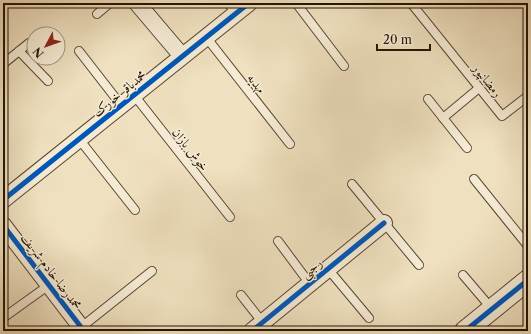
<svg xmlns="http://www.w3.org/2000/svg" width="531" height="334" font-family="'Libre Caslon Text',Amiri,serif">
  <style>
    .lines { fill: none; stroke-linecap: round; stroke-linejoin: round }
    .service-casing { stroke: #564630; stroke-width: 10 }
    .minor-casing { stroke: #564630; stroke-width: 18 }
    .tertiary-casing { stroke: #564630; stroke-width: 22 }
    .service { stroke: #f5ebd5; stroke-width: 8 }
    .minor { stroke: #f5ebd5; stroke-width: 16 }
    .tertiary { stroke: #f5ebd5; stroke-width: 20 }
    .cycleway-casing { stroke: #f5ebd5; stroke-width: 8 }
    .cycleway { stroke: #0057b8; stroke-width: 5 }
    .labels { text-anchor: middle; stroke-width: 3; stroke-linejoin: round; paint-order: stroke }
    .street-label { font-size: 13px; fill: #231301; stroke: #f5ebd5 }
  </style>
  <rect width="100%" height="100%" fill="#efe0bf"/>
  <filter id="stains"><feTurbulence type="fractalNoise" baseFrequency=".005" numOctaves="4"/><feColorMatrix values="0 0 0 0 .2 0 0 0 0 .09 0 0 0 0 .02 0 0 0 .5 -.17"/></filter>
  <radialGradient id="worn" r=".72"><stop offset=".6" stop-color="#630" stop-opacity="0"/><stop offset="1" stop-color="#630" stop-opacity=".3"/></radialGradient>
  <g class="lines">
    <g class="service-casing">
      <g id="service">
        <polyline points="228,3 236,13"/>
        <polyline points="296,3 344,66"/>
        <polyline points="411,3 502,116 528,96"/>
        <polyline points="97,14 110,3"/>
        <polyline points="206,37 290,144"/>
        <polyline points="19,51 48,81"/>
        <polyline points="79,51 121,105"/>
        <polyline points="3,64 29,43"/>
        <polyline points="134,95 230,217"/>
        <polyline points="428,99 467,148"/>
        <polyline points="443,118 479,88"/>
        <polyline points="79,139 135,210"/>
        <polyline points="474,179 528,246"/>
        <polyline points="352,184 419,265"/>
        <polyline points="278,241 310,284"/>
        <polyline points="328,269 369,318"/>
        <polyline points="463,275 492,309"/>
        <polyline points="241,295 263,323"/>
        <polyline points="3,318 49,285"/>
        <polyline points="79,329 152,271"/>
      </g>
    </g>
    <g class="minor-casing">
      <g id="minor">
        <polyline points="137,3 182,56"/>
        <polyline points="3,200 249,3"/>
        <polyline points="3,225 84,331"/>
        <polyline points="252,331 384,223"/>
      </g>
    </g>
    <g class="tertiary-casing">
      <polyline id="tertiary" points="465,331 528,280"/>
    </g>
    <use href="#service" class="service"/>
    <use href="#minor" class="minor"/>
    <use href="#tertiary" class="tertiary"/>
    <g class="cycleway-casing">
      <g id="cycleway">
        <polyline points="3,200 249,3"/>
        <polyline points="3,225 84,331"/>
        <polyline points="252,331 384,223"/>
        <polyline points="465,331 528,280"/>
      </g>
    </g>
    <use href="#cycleway" class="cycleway"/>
  </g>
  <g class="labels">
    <g class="street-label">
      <text transform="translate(488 80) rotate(51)" y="5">رمضانپور</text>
      <text transform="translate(257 83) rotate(52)" y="5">مهدیه</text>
      <text transform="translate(119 93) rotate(-39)" y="5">محمدباقر خورک</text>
      <text transform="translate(191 149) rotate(52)" y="5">خوش بازان</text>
      <text transform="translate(311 268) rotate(-40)" y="5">رجبی</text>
      <text transform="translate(52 271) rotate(53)" y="5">محمدرضا خادم شریف</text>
    </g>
  </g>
  <rect width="531" height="334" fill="none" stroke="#efe0bf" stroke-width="16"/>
  <rect x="4" y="4" width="523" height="326" fill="none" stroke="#231301" stroke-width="2"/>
  <rect x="8" y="8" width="515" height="318" fill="none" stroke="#231301"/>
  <g transform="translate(46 46) rotate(229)"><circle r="19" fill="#f5ebd5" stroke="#a19580"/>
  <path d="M0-3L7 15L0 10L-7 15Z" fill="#8f2418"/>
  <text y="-6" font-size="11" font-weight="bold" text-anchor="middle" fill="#231301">N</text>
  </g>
  <path d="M377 44v6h53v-6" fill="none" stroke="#231301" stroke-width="2"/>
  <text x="383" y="44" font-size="12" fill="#231301" stroke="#f5ebd5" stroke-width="3" paint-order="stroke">20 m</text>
  <rect width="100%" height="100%" filter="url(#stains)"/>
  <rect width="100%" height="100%" fill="url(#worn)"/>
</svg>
